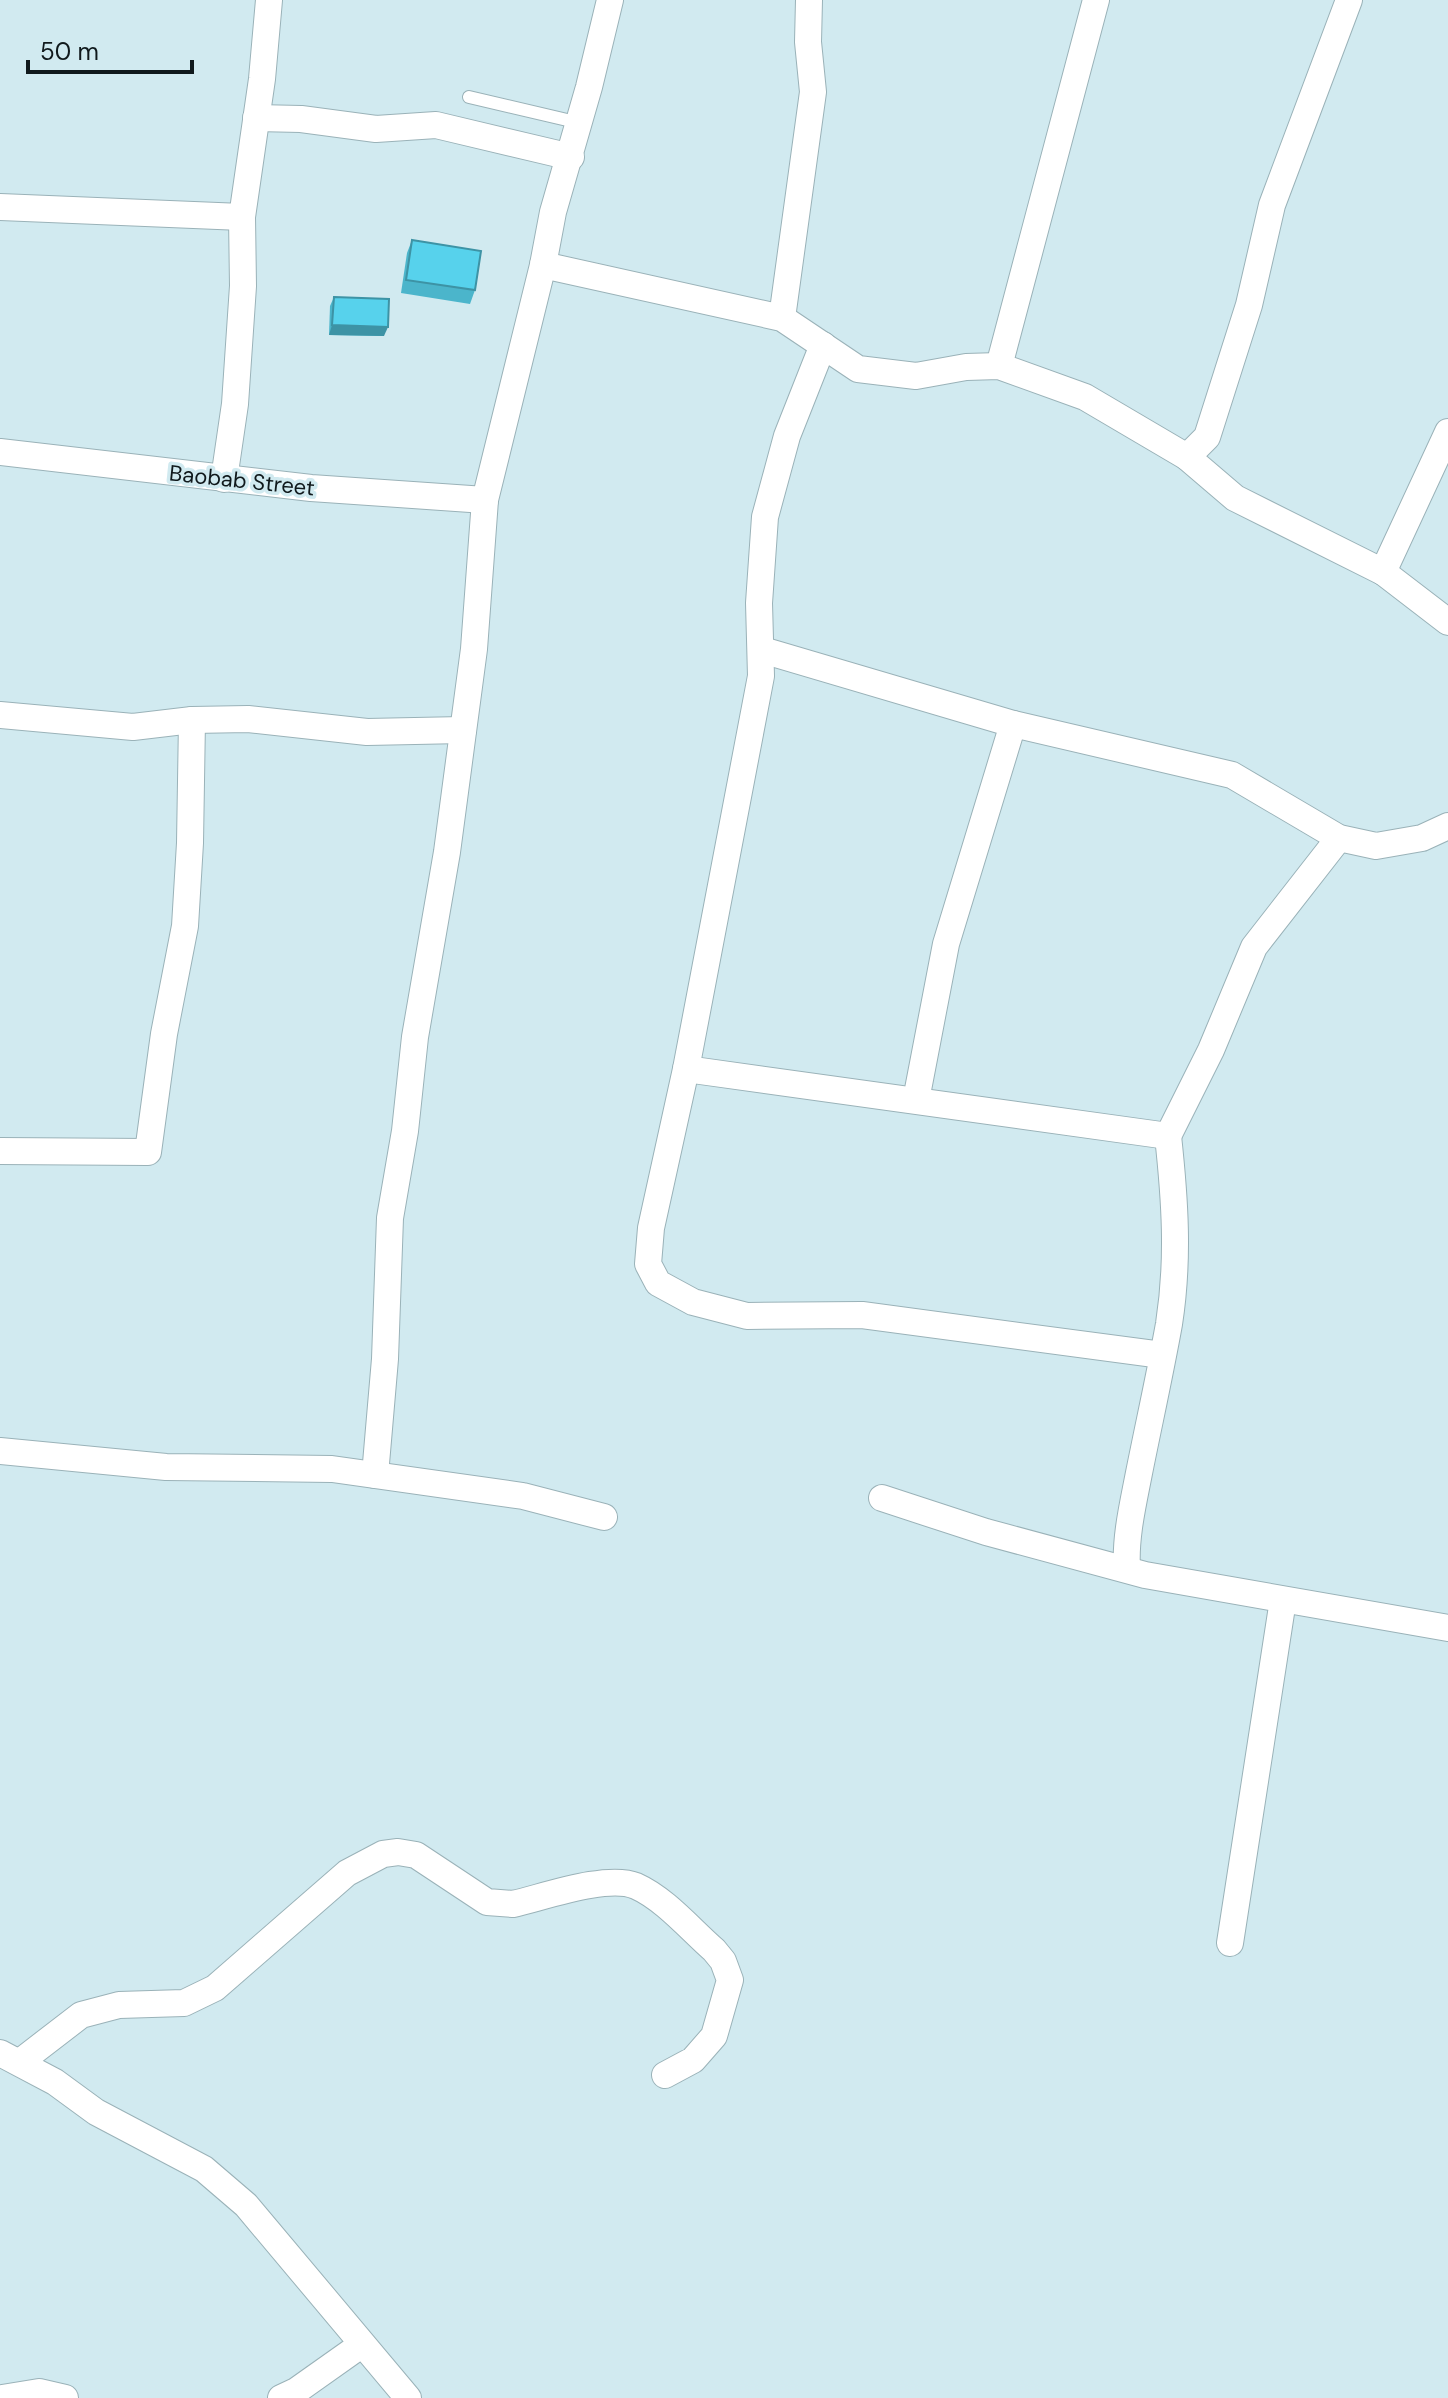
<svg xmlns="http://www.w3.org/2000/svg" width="1448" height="2398" font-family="'DM Sans',sans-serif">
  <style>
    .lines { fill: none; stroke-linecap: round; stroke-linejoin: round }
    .lane-casing { stroke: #9ab2b8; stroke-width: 14 }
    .street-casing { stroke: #9ab2b8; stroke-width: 28 }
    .lane { stroke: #fff; stroke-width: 12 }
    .street { stroke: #fff; stroke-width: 26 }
    .wall { fill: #4bb5cb }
    .shaded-wall { fill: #3d93a5 }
    .building { fill: #57d2ec; stroke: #3d93a5; stroke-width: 2 }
    .labels { text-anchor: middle; stroke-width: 7; stroke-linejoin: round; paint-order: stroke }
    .street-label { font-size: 22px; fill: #10191c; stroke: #d1eaf0 }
  </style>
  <rect width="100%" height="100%" fill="#d1eaf0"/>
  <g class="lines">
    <g class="lane-casing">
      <polyline id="lane" points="469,97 580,123"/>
    </g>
    <g class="street-casing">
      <g id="street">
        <polyline points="256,118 301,119 376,129 436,125 571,157"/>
        <polyline points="0,207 242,217"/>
        <polyline points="543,265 782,318 858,369 916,376 966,367 999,366 1085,397 1187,457 1235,498 1383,572 1448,432"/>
        <polyline points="782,318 813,92 808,42 809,0"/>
        <polyline points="823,345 787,436 765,517 759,603 761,676 686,1069 651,1228 648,1264 658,1283 693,1302 747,1316 862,1315 1162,1355"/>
        <polyline points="999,366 1096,0"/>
        <polyline points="0,452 311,488 485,500"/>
        <polyline points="1187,457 1207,437 1249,305 1272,205 1349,0"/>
        <polyline points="224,479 235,404 243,286 242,217 262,79 269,0"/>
        <polyline points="1383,572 1448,622"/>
        <polyline points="762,650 1013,724 1232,775 1339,838 1376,846 1422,838 1448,826"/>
        <polyline points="0,715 133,727 192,720 248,719 367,732 463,730"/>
        <polyline points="686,1069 1168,1136 1211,1050 1254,947 1339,838"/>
        <polyline points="916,1100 946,944 1013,724"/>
        <polyline points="0,1151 148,1152 164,1034 185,926 190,843 192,720"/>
        <polyline points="0,1451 166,1467 332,1469 523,1496 604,1517"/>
        <polyline points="375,1475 385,1359 390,1218 405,1131 415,1037 447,852 474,649 485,500 543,265 553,212 589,87 610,0"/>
        <polyline points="882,1498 986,1532 1145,1575 1448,1628"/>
        <path d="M1127,1569C1125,1537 1133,1504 1139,1473C1149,1423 1160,1374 1169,1324C1179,1260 1175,1200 1168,1136"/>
        <polyline points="1230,1943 1283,1600"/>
        <polyline points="0,2053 55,2082 96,2112 204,2169 246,2205 408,2398"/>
        <path d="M20,2062L81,2015L119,2005L184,2003L215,1988L347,1873L383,1854L398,1852L416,1855L487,1902L513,1904C544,1897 607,1874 636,1886C665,1899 690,1929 714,1950L723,1961L730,1980L714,2036L693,2060L665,2075"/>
        <polyline points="2,2398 39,2392 65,2398"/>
        <polyline points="281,2398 296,2391 361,2345"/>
      </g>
    </g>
    <use href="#lane" class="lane"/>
    <use href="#street" class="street"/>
  </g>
  <g class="wall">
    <polygon points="412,240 475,290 470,304 401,293 407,253"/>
    <polygon points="334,297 384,336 329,335 330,306"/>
  </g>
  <polygon class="shaded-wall" points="332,325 388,327 384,336 329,335"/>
  <g class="building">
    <polygon points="412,240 481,251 475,290 406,280"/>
    <polygon points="334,297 389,299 388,327 332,325"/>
  </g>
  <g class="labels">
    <g class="street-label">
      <text transform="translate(242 480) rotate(6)" y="8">Baobab Street</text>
    </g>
  </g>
  <path d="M28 60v12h164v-12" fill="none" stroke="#10191c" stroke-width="4"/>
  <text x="40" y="60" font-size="24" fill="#10191c" stroke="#d1eaf0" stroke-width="6" paint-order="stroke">50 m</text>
</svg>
